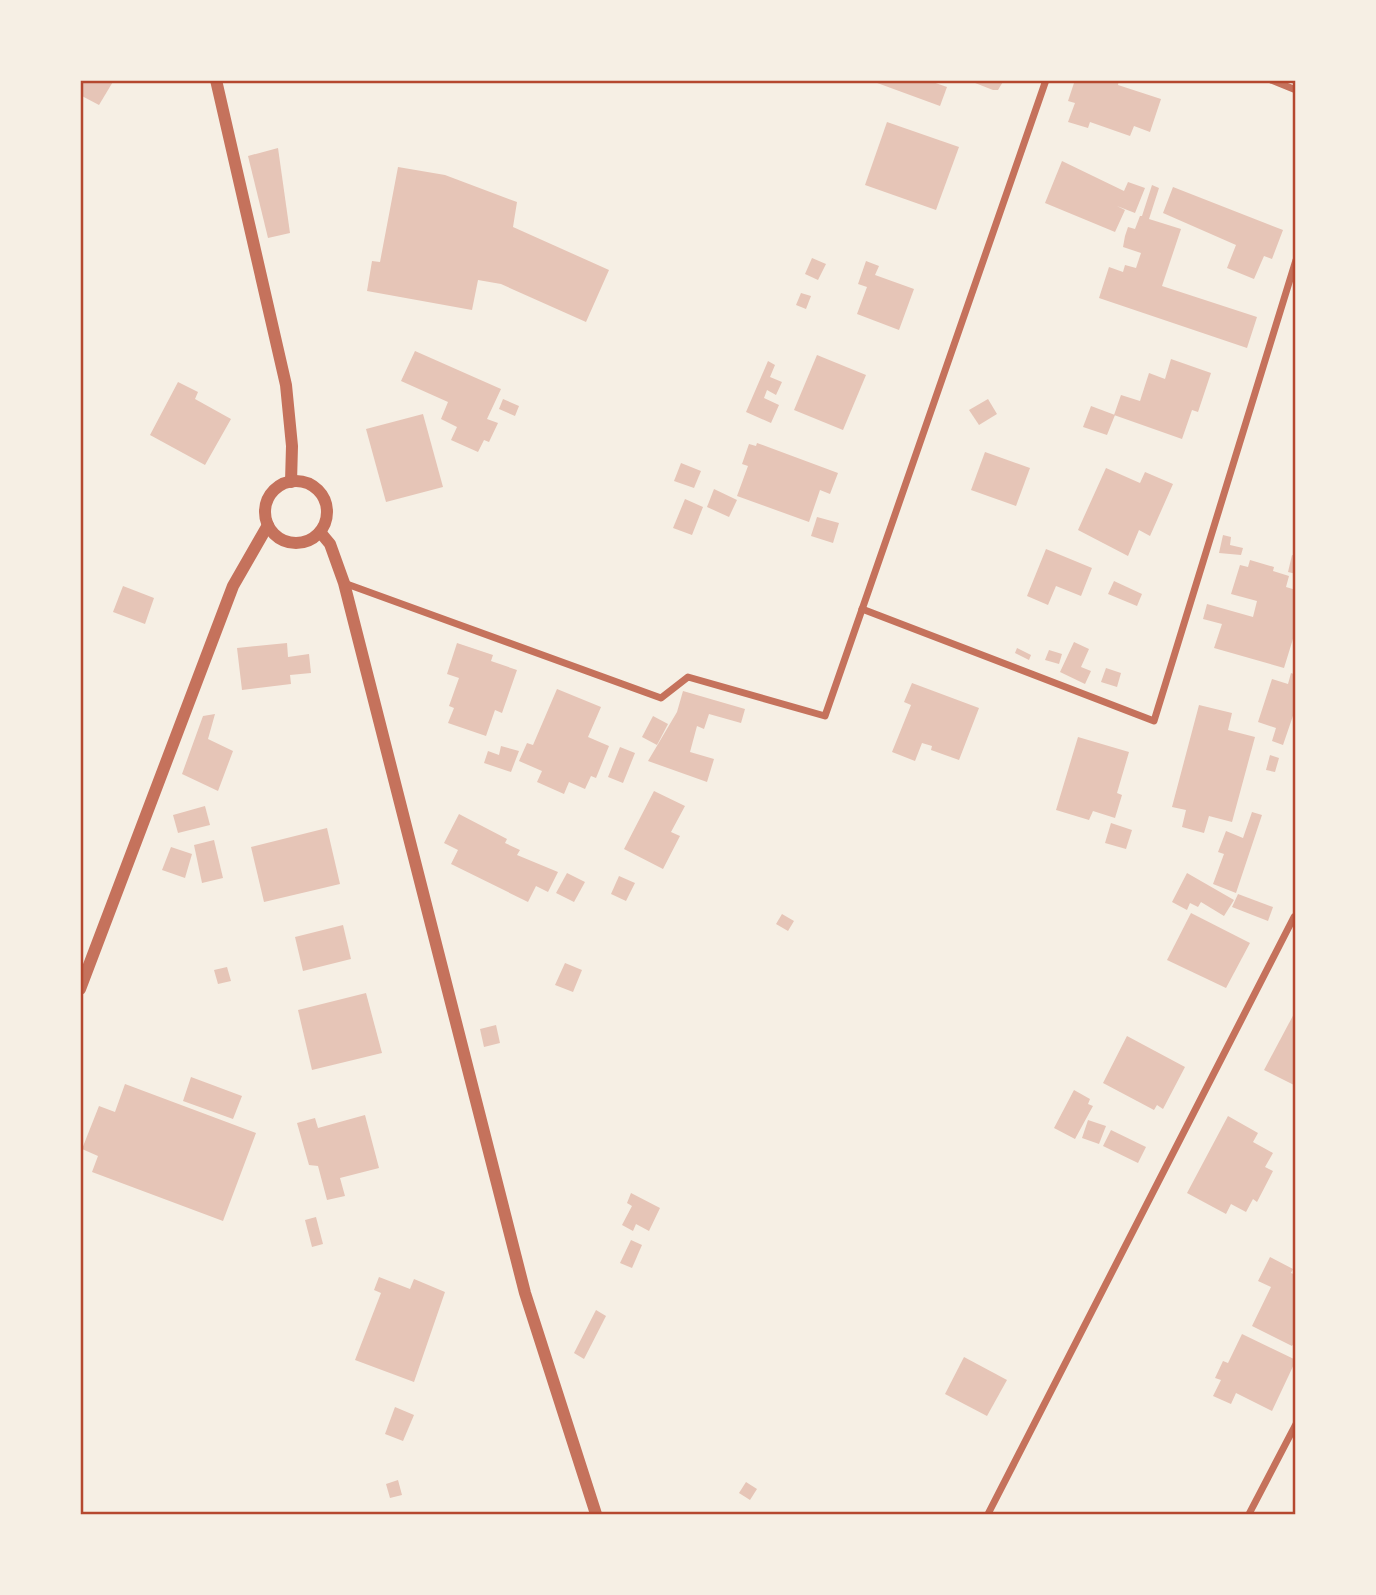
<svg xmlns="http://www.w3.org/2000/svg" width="1376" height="1595" font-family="'Work Sans',sans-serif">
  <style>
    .building { fill: #e6c5b7 }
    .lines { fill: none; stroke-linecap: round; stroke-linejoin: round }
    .minor { stroke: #c5725c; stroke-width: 7 }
    .tertiary { stroke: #c5725c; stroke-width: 12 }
    .neatline { fill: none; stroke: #b5482f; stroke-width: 2.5 }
  </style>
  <rect width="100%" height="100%" fill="#f6efe4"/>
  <g class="building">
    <polygon points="80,80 114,80 99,105 80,95"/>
    <polygon points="869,80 927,80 947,87 940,106"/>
    <polygon points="1004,80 998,90 993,90 970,81"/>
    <polygon points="1075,80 1119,80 1118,85 1161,99 1150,132 1134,126 1130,136 1090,122 1088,128 1068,122 1075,103 1068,101"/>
    <polygon points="887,122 959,147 936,210 865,185"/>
    <polygon points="278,148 290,233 268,238 248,156"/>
    <polygon points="1062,161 1124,191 1128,182 1145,188 1135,213 1117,206 1125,210 1115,232 1045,203"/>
    <polygon points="398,167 445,175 517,202 513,227 609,270 586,322 501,284 478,280 472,310 367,291 372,261 380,262"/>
    <polygon points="1152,185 1159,188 1149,219 1181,229 1162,286 1257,317 1247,348 1099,298 1109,267 1123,272 1125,265 1136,268 1141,253 1123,247 1125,236 1128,227 1135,229 1140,216 1142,216"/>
    <polygon points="1173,187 1283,230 1272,259 1264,256 1254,279 1227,268 1236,245 1163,213"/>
    <polygon points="812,258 826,264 818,280 805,274"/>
    <polygon points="866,261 879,266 875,275 914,289 899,330 857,314 867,287 858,284"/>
    <polygon points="801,293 811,296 806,309 796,305"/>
    <polygon points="415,351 501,389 487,419 498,423 489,442 484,440 478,452 451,440 457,427 441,419 448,402 401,381"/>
    <polygon points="817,355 866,375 843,430 794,410"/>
    <polygon points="1171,359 1211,373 1198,412 1192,410 1182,439 1114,415 1121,395 1140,401 1149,373 1165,379"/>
    <polygon points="768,361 775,365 770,377 782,382 776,395 767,390 764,398 779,405 771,423 746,412"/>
    <polygon points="178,382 198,392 195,399 231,419 205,465 150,435"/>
    <polygon points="503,399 519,406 515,416 499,409"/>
    <polygon points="988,399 997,414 979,425 969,410"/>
    <polygon points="1091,406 1115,415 1107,435 1083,427"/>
    <polygon points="423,414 443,487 386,502 366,429"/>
    <polygon points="757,443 838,473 830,494 820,490 809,522 737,496 748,466 742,464 749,444 756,446"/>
    <polygon points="985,452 1030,468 1016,506 971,490"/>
    <polygon points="681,463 701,471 694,488 674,481"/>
    <polygon points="1106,468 1140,483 1145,472 1173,484 1150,536 1139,530 1128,556 1078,530"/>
    <polygon points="714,489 737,500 729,517 707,507"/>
    <polygon points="685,499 703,507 692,535 673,528"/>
    <polygon points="817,517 839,523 833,543 811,536"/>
    <polygon points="1223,535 1231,537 1230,545 1243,548 1241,555 1219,553"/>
    <polygon points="1046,549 1092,568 1081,596 1056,586 1048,605 1027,596"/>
    <polygon points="1292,555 1296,556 1296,574 1288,572"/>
    <polygon points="1250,560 1274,567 1273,571 1289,576 1286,587 1296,590 1296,629 1284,668 1214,648 1222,624 1203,619 1207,604 1253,617 1257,601 1231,594 1240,565 1248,567"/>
    <polygon points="1114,581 1142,594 1137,606 1108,594"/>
    <polygon points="123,586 154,598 145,624 113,612"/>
    <polygon points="1074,642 1089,649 1081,667 1091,671 1085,684 1060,672"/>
    <polygon points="287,643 288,657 309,654 311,673 290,675 291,684 242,690 237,648"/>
    <polygon points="457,643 493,655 491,661 517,670 502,713 495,710 486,736 448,723 454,708 449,706 459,678 447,674"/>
    <polygon points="1017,648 1031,655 1029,660 1015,653"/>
    <polygon points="1049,650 1062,654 1059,664 1045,660"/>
    <polygon points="1106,668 1121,673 1117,687 1101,682"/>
    <polygon points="1291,673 1296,675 1296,707 1283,745 1272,741 1276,728 1258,722 1272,679 1288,684"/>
    <polygon points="912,683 979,708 959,760 931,750 932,746 922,743 915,761 892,752 911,705 904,702"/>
    <polygon points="557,689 601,707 588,737 609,746 596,778 591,776 585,789 569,782 564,794 537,782 542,771 519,761 527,743 533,745"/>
    <polygon points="683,691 745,709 741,723 709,714 704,729 697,726 690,752 714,759 707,782 648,761 677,712"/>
    <polygon points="1199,705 1232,713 1228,730 1255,737 1232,822 1209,816 1204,833 1182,827 1186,810 1172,807"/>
    <polygon points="215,714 208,739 233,751 218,791 182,774 203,716"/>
    <polygon points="653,716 668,724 657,745 642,737"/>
    <polygon points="1078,737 1129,752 1117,793 1122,795 1115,818 1093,811 1089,820 1056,810"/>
    <polygon points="501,746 519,751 511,772 484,763 488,751 499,755"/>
    <polygon points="620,747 635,753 623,783 608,777"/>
    <polygon points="1270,755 1279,758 1275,772 1266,770"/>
    <polygon points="654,791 685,806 671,832 680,836 663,869 624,849"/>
    <polygon points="205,806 210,825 178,833 173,815"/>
    <polygon points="1252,812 1262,815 1236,893 1213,884 1224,854 1218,852 1226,831 1243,838"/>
    <polygon points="459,814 507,839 505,843 520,850 517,855 558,872 548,892 536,886 528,902 451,864 458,850 444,843"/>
    <polygon points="1111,823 1132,830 1126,849 1105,843"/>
    <polygon points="327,828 340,884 264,902 251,847"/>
    <polygon points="214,840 223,878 202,883 194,845"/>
    <polygon points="171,847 192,854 185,878 162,870"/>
    <polygon points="567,873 585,882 574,902 556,893"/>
    <polygon points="1187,873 1234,900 1224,916 1201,902 1198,907 1190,903 1187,910 1172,902"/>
    <polygon points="619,876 635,883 626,901 611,894"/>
    <polygon points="1238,894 1273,907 1268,921 1232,907"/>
    <polygon points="1191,913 1250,943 1226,988 1167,960"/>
    <polygon points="782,914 794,921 788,931 776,924"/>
    <polygon points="343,925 351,959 303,971 295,937"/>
    <polygon points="565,963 582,970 573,992 555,985"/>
    <polygon points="227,967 231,981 218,984 214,970"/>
    <polygon points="366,993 382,1053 312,1070 298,1010"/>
    <polygon points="1296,1010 1296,1086 1264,1070"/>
    <polygon points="496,1025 500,1043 484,1047 480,1029"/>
    <polygon points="1127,1036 1185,1067 1163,1109 1157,1105 1154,1110 1103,1083"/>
    <polygon points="191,1077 242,1096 233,1119 183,1101"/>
    <polygon points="125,1084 256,1133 223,1221 92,1172 98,1156 82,1149 99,1106 115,1112"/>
    <polygon points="1074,1090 1090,1099 1088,1104 1093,1106 1075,1139 1054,1128"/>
    <polygon points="365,1115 379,1168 340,1178 345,1196 327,1200 318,1166 309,1165 297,1123 315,1118 318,1128"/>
    <polygon points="1228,1116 1258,1133 1253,1142 1273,1153 1265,1167 1273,1171 1257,1202 1253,1199 1246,1212 1231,1204 1226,1214 1187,1193"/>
    <polygon points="1088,1120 1106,1126 1099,1144 1082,1138"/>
    <polygon points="1111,1130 1146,1147 1138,1163 1103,1146"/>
    <polygon points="631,1193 660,1208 649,1231 636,1224 633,1231 622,1225 632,1206 627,1203"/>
    <polygon points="316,1217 323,1244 312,1247 305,1220"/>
    <polygon points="631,1240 642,1245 632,1268 620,1263"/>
    <polygon points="1270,1257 1293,1269 1291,1273 1296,1275 1296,1340 1292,1346 1252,1326 1271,1287 1258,1281"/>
    <polygon points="379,1277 410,1289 414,1279 445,1292 414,1382 355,1360 381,1293 374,1290"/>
    <polygon points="596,1310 606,1316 584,1359 574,1353"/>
    <polygon points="1242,1334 1296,1360 1272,1411 1236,1393 1231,1404 1213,1396 1221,1380 1215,1378 1223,1361 1228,1363"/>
    <polygon points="964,1357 1007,1380 987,1416 945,1394"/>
    <polygon points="395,1407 414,1415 403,1441 385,1434"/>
    <polygon points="398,1480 402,1495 390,1498 386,1484"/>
    <polygon points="746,1482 757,1489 750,1500 739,1493"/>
  </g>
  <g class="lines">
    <g class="minor">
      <polyline points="1271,80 1296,90"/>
      <polyline points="344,583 661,698 688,677 825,716 1046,80"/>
      <polyline points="862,609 1154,721 1296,260"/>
      <polyline points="988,1514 1294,917"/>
      <polyline points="1249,1514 1296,1424"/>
    </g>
    <g class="tertiary">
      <polyline points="216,80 286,385 292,446 291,482"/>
      <circle cx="296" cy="512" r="31"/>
      <polyline points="320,532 330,544 344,583 525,1293 596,1514"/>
      <polyline points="80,989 233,586 268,525"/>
    </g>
  </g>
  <rect width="1376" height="1595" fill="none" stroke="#f6efe4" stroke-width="164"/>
  <rect x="82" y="82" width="1212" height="1431" class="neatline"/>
</svg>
